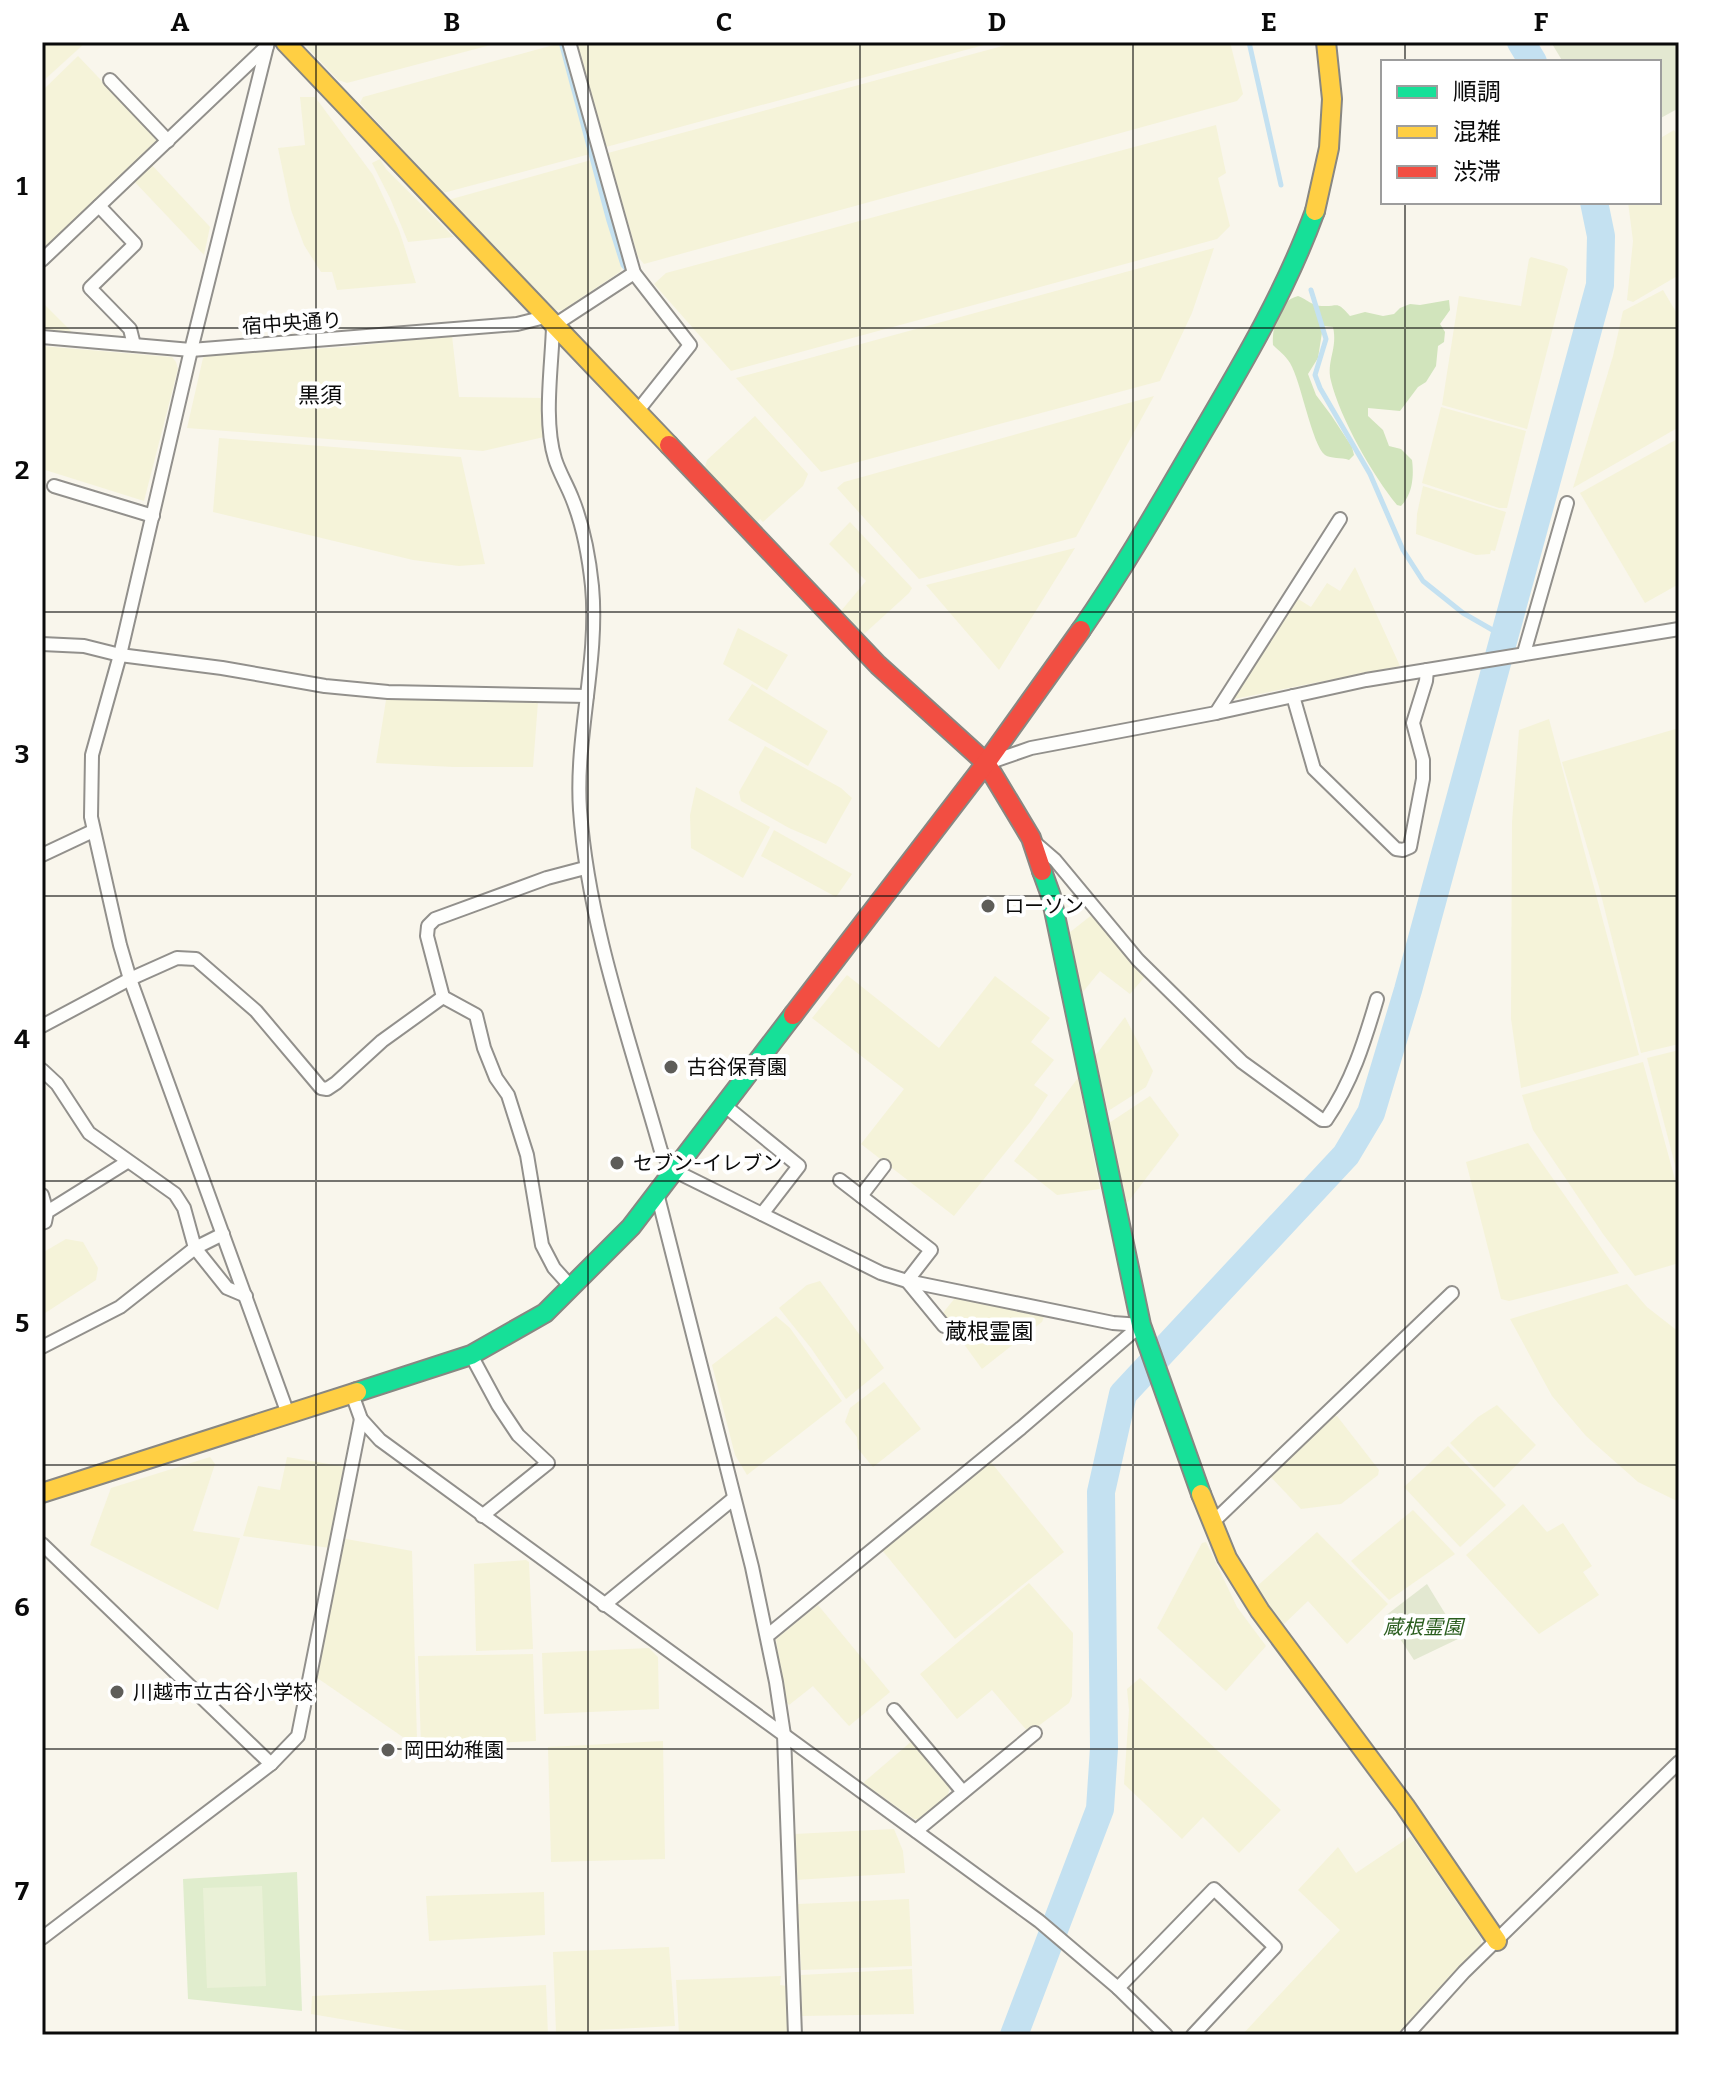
<svg xmlns="http://www.w3.org/2000/svg" width="1721" height="2077" font-family="Bitter,'Noto Sans JP',serif">
  <style>
    .farmland { fill: #f5f3d9 }
    .green { fill: #e0edcd }
    .forest { fill: #d1e4bc }
    .cemetery { fill: #e3e8d1 }
    .pitch { fill: #eaf1d7 }
    .lines { fill: none; stroke-linecap: round; stroke-linejoin: round }
    .stream { stroke: #c4e1f1; stroke-width: 5 }
    .river { stroke: #c4e1f1; stroke-width: 28 }
    .street-casing { stroke: #92908c; stroke-width: 16 }
    .fast-casing { stroke: #888782; stroke-width: 22 }
    .slow-casing { stroke: #888782; stroke-width: 22 }
    .jam-casing { stroke: #888782; stroke-width: 22 }
    .street { stroke: #fefefc; stroke-width: 12 }
    .fast { stroke: #16e098; stroke-width: 18 }
    .slow { stroke: #ffcf43; stroke-width: 18 }
    .jam { stroke: #f24e42; stroke-width: 18 }
    .grid { fill: none; stroke: #0a0a0a; stroke-width: 2; stroke-opacity: 0.55 }
    .poi-dot { fill: #5e5d59; stroke: #fff; stroke-width: 3 }
    .labels { text-anchor: middle; stroke-width: 8; stroke-linejoin: round; paint-order: stroke }
    .street-label { font-size: 20px; fill: #0a0a0a; stroke: #fff }
    .poi-label { font-size: 20px; fill: #0a0a0a; stroke: #fff; text-anchor: start }
    .park-label { font-size: 20px; font-style: italic; fill: #2a5d1e; stroke: #fff }
    .neighbourhood-label { font-size: 22px; fill: #0a0a0a; stroke: #fff }
    .neatline { fill: none; stroke: #0a0a0a; stroke-width: 3 }
    .grid-label { font-size: 26px; text-anchor: middle; font-weight: bold; fill: #0a0a0a }
  </style>
  <rect width="100%" height="100%" fill="#f9f6ec"/>
  <g class="farmland">
    <polygon points="42,42 86,42 42,82"/>
    <polygon points="302,42 502,42 347,83 338,80"/>
    <polygon points="577,42 995,42 606,147"/>
    <polygon points="1017,42 1230,42 1243,94 1237,101 644,264 638,257 608,153"/>
    <polygon points="557,44 561,47 590,154 443,193 360,103 363,97"/>
    <polygon points="78,56 159,141 42,254 42,91"/>
    <polygon points="300,97 315,97 373,175 399,230 416,283 337,290 332,272 321,272 304,245 291,210 278,148 305,145"/>
    <polygon points="1216,125 1226,173 1218,178 1230,226 1217,239 731,371 654,284 666,273"/>
    <polygon points="1674,130 1679,138 1679,275 1633,302 1627,300 1633,241 1628,202 1659,202 1659,139"/>
    <polygon points="380,159 386,169 454,237 408,242 390,198 372,163"/>
    <polygon points="591,160 622,267 620,272 563,310 555,310 448,200"/>
    <polygon points="149,162 210,227 204,255 132,179"/>
    <polygon points="1214,248 1192,313 1160,381 821,472 736,378"/>
    <polygon points="1531,257 1564,266 1568,269 1527,429 1442,405 1459,296 1521,306 1529,259"/>
    <polygon points="1663,290 1679,317 1679,427 1573,488 1613,356 1623,311"/>
    <polygon points="42,302 74,334 42,331"/>
    <polygon points="452,336 459,397 544,398 544,437 483,451 187,428 203,358 206,355 344,347"/>
    <polygon points="42,346 172,357 176,362 178,369 144,501 42,469"/>
    <polygon points="1154,396 1076,537 919,579 837,488 844,482"/>
    <polygon points="1441,407 1526,431 1507,508 1499,508 1422,483"/>
    <polygon points="755,416 808,474 803,486 763,522 760,519 756,524 704,470 707,460"/>
    <polygon points="219,438 461,457 485,564 459,566 413,560 213,512"/>
    <polygon points="1679,438 1679,584 1645,603 1580,493"/>
    <polygon points="1423,486 1506,512 1495,551 1491,550 1490,554 1476,555 1416,534 1417,514"/>
    <polygon points="850,522 912,588 909,593 864,634 841,611 866,581 829,544"/>
    <polygon points="1075,548 999,670 926,585"/>
    <polygon points="1355,567 1400,666 1229,700 1295,597 1311,607 1327,583 1340,591"/>
    <polygon points="738,628 788,655 767,690 723,664"/>
    <polygon points="752,684 828,731 808,766 728,720"/>
    <polygon points="535,699 538,702 533,767 453,767 376,763 386,700"/>
    <polygon points="1549,719 1639,1055 1521,1088 1511,1019 1512,822 1519,730"/>
    <polygon points="1679,728 1679,1044 1641,1053 1599,887 1562,762"/>
    <polygon points="765,746 841,788 852,798 826,844 789,828 741,801 739,792"/>
    <polygon points="696,787 770,827 743,878 691,848 690,815"/>
    <polygon points="774,830 852,874 836,897 761,856"/>
    <polygon points="1093,914 1147,974 1130,994 1100,971 1082,993 1069,933"/>
    <polygon points="847,975 939,1048 995,976 1050,1018 1031,1042 1054,1060 1034,1085 1048,1095 1031,1121 954,1216 861,1144 904,1089 812,1018"/>
    <polygon points="1125,1017 1153,1071 1146,1087 1108,1111 1095,1056"/>
    <polygon points="1679,1050 1679,1180 1647,1058"/>
    <polygon points="1643,1062 1679,1194 1679,1263 1635,1276 1603,1234 1533,1130 1522,1095"/>
    <polygon points="1078,1078 1100,1189 1057,1195 1014,1161"/>
    <polygon points="1150,1096 1179,1135 1128,1202 1124,1200 1109,1123"/>
    <polygon points="1528,1143 1619,1273 1509,1301 1501,1299 1466,1162"/>
    <polygon points="66,1239 83,1242 98,1268 96,1280 42,1315 42,1253"/>
    <polygon points="820,1281 884,1368 846,1399 811,1348 779,1308 807,1285"/>
    <polygon points="1627,1284 1647,1307 1679,1332 1679,1502 1638,1482 1586,1436 1552,1396 1510,1319"/>
    <polygon points="955,1298 1045,1314 1042,1322 982,1369 942,1314"/>
    <polygon points="776,1316 790,1328 842,1401 747,1475 735,1455 712,1365"/>
    <polygon points="884,1382 921,1429 873,1467 858,1449 857,1437 845,1422 850,1408"/>
    <polygon points="1497,1405 1536,1445 1494,1488 1450,1443 1478,1417"/>
    <polygon points="1337,1416 1379,1470 1378,1475 1341,1504 1301,1509 1270,1476 1330,1417"/>
    <polygon points="1448,1446 1506,1505 1460,1547 1404,1487"/>
    <polygon points="210,1457 215,1464 193,1531 240,1538 218,1610 90,1545 111,1488"/>
    <polygon points="287,1457 347,1467 330,1548 243,1536 258,1486 280,1490"/>
    <polygon points="990,1461 1064,1552 955,1639 881,1549"/>
    <polygon points="1523,1504 1547,1532 1563,1523 1592,1566 1583,1572 1599,1595 1539,1634 1466,1555"/>
    <polygon points="1413,1510 1455,1554 1389,1600 1351,1561"/>
    <polygon points="1317,1532 1388,1604 1347,1644 1308,1601 1282,1626 1254,1589"/>
    <polygon points="341,1538 412,1551 417,1740 413,1744 313,1675"/>
    <polygon points="1206,1542 1237,1607 1266,1646 1226,1691 1157,1628 1202,1543"/>
    <polygon points="526,1560 529,1562 533,1649 476,1651 474,1564"/>
    <polygon points="1029,1583 1073,1633 1072,1696 1069,1703 1029,1733 992,1690 957,1719 920,1674"/>
    <polygon points="818,1605 890,1692 849,1726 813,1686 789,1705 784,1699 776,1639"/>
    <polygon points="649,1648 658,1657 659,1709 544,1714 542,1653"/>
    <polygon points="533,1654 536,1741 421,1746 418,1656"/>
    <polygon points="1140,1678 1281,1810 1239,1853 1203,1817 1182,1839 1124,1784 1129,1710 1127,1689"/>
    <polygon points="663,1741 665,1859 551,1862 548,1747"/>
    <polygon points="912,1741 950,1786 947,1799 921,1819 914,1819 863,1783"/>
    <polygon points="894,1829 903,1851 905,1873 796,1880 794,1834"/>
    <polygon points="1411,1836 1481,1938 1481,1946 1400,2035 1242,2035 1340,1930 1298,1890 1338,1847 1356,1873"/>
    <polygon points="544,1892 545,1935 429,1941 426,1896"/>
    <polygon points="909,1899 912,1966 801,1970 798,1904"/>
    <polygon points="669,1947 675,2026 556,2032 553,1952"/>
    <polygon points="912,1969 914,2014 802,2016 801,1975"/>
    <polygon points="781,1976 780,1985 787,1986 790,2035 679,2035 676,1980"/>
    <polygon points="546,1985 548,2035 435,2035 311,2014 312,1996"/>
  </g>
  <polygon class="green" points="297,1872 302,2011 188,1999 183,1879"/>
  <path class="forest" d="M1298,296C1306,299 1313,306 1322,306C1339,307 1336,300 1350,316L1365,312L1383,316L1394,314L1400,308L1410,304L1420,305L1449,300L1450,310L1440,324L1445,332L1444,342L1438,346L1436,366L1426,382L1418,387L1400,411L1368,408V416L1383,430L1389,446L1401,449L1412,460C1414,475 1413,494 1401,506L1397,505C1373,476 1340,418 1331,381C1326,361 1338,349 1333,327L1323,326L1318,358L1308,374L1316,395L1331,415L1352,447L1354,455L1349,460C1341,457 1331,459 1325,455C1312,445 1301,381 1290,363C1286,356 1278,350 1273,345C1272,327 1278,301 1298,296Z"/>
  <g class="cemetery">
    <polygon points="1551,42 1679,42 1679,108 1659,119 1659,62 1563,62"/>
    <polygon points="1427,1584 1460,1638 1414,1660 1385,1616"/>
  </g>
  <polygon class="pitch" points="262,1886 266,1986 207,1988 203,1888"/>
  <g class="lines">
    <g class="stream">
      <polyline points="561,42 609,221 623,265 631,274"/>
      <polyline points="1249,42 1281,185"/>
      <polyline points="1311,290 1326,339 1315,375 1320,388 1370,474 1403,550 1423,581 1463,613 1503,636"/>
    </g>
    <g class="river">
      <polyline points="1521,42 1533,62"/>
      <polyline points="1014,2035 1100,1809 1104,1748 1101,1492 1123,1394 1346,1155 1371,1113 1408,990 1600,285 1601,236 1594,202"/>
    </g>
    <g class="street-casing">
      <g id="street">
        <polyline points="268,42 191,350 120,655 92,755 91,817 120,945 130,979 288,1414"/>
        <polyline points="569,42 634,273 690,345 636,413"/>
        <polyline points="110,80 168,141"/>
        <polyline points="99,206 135,244 90,288 130,329 134,345"/>
        <polyline points="42,260 267,46"/>
        <path d="M634,273L553,326C552,366 543,420 555,459C559,472 567,485 572,498C583,525 589,557 592,586C599,661 575,735 580,810C588,924 630,1041 661,1151L673,1170L881,1273L907,1281L1113,1323L1141,1325"/>
        <polyline points="42,337 191,350 517,324 545,317"/>
        <polyline points="54,486 153,516"/>
        <polyline points="42,644 84,646 120,655 222,668 325,686 388,692 587,696"/>
        <polyline points="1524,653 1567,503"/>
        <polyline points="1293,696 1314,769 1396,849 1403,850 1410,847 1423,779 1423,760 1413,723 1426,681 1427,670"/>
        <polyline points="1216,713 1340,519"/>
        <polyline points="988,763 1031,748 1216,713 1366,680 1679,629"/>
        <path d="M1033,841L1055,860L1138,960L1200,1021L1242,1062L1322,1120H1326C1352,1082 1364,1043 1377,999"/>
        <polyline points="42,855 93,831"/>
        <polyline points="42,1026 130,979 177,958 196,959 256,1011 321,1088 327,1089 336,1083 382,1041 443,997"/>
        <polyline points="42,1070 57,1084 89,1133 175,1194 184,1208 195,1248 227,1288 246,1296"/>
        <polyline points="724,1105 799,1166 762,1214"/>
        <polyline points="840,1180 931,1250 907,1281 944,1326"/>
        <polyline points="657,1193 752,1567 776,1682 784,1735 795,2035"/>
        <polyline points="42,1195 47,1212"/>
        <polyline points="861,1196 884,1166"/>
        <polyline points="42,1223 45,1222 47,1212 127,1162"/>
        <polyline points="572,1288 554,1268 542,1245 527,1155 508,1095 496,1078 484,1048 476,1015 443,997 427,936 428,926 435,919 547,878 585,868"/>
        <polyline points="42,1347 120,1307 195,1248 223,1234"/>
        <polyline points="471,1355 498,1405 518,1435 548,1463 482,1516"/>
        <polyline points="352,1394 361,1419 380,1440 1039,1921 1118,1988 1166,2035"/>
        <polyline points="1212,1523 1452,1293"/>
        <polyline points="42,1544 271,1764"/>
        <polyline points="604,1605 733,1499"/>
        <polyline points="767,1636 1021,1428 1141,1325"/>
        <polyline points="894,1710 963,1792"/>
        <polyline points="916,1831 1035,1733"/>
        <polyline points="42,1938 271,1764 298,1736 361,1419"/>
        <polyline points="1118,1988 1214,1889 1275,1947 1193,2035"/>
        <polyline points="1407,2035 1464,1972 1679,1762"/>
      </g>
    </g>
    <g class="fast-casing">
      <g id="fast">
        <path d="M1081,630C1124,568 1161,503 1199,438C1242,365 1286,291 1315,211"/>
        <polyline points="1042,871 1051,896 1141,1325 1201,1494"/>
        <polyline points="357,1392 471,1355 545,1313 631,1227 793,1015"/>
      </g>
    </g>
    <g class="slow-casing">
      <g id="slow">
        <polyline points="285,42 669,445"/>
        <polyline points="1315,211 1329,148 1332,99 1326,42"/>
        <polyline points="42,1493 357,1392"/>
        <polyline points="1201,1494 1227,1558 1260,1611 1405,1806 1497,1941"/>
      </g>
    </g>
    <g class="jam-casing">
      <g id="jam">
        <polyline points="669,445 878,665 986,763 1031,838 1042,871"/>
        <polyline points="793,1015 986,763 1081,630"/>
      </g>
    </g>
    <use href="#street" class="street"/>
    <use href="#fast" class="fast"/>
    <use href="#slow" class="slow"/>
    <use href="#jam" class="jam"/>
  </g>
  <path class="grid" d="M316,42V2035M588,42V2035M860,42V2035M1133,42V2035M1405,42V62M1405,202V2035M42,328H1679M42,612H1679M42,896H1679M42,1181H1679M42,1465H1679M42,1749H1679"/>
  <g class="poi-dot">
    <circle cx="988" cy="906" r="8"/>
    <circle cx="671" cy="1067" r="8"/>
    <circle cx="617" cy="1163" r="8"/>
    <circle cx="117" cy="1692" r="8"/>
    <circle cx="388" cy="1750" r="8"/>
  </g>
  <g class="labels">
    <g class="street-label">
      <text transform="translate(292 323) rotate(-4)" y="7">宿中央通り</text>
    </g>
    <g class="poi-label">
      <text x="1004" y="913">ローソン</text>
      <text x="687" y="1074">古谷保育園</text>
      <text x="633" y="1170">セブン-イレブン</text>
      <text x="133" y="1699">川越市立古谷小学校</text>
      <text x="404" y="1757">岡田幼稚園</text>
    </g>
    <g class="park-label">
      <text x="1423" y="1634">蔵根霊園</text>
    </g>
    <g class="neighbourhood-label">
      <text x="320" y="403">黒須</text>
      <text x="989" y="1339">蔵根霊園</text>
    </g>
  </g>
  <rect width="1721" height="2077" fill="none" stroke="#ffffff" stroke-width="88"/>
  <rect x="1381" y="60" width="280" height="144" fill="#ffffff" stroke="#9d9d9d" stroke-width="2"/>
  <rect x="1397" y="86" width="40" height="12" fill="#16e098" stroke="#9d9d9d" stroke-width="2"/>
  <text x="1453" y="100" font-size="24" fill="#0a0a0a">順調</text>
  <rect x="1397" y="126" width="40" height="12" fill="#ffcf43" stroke="#9d9d9d" stroke-width="2"/>
  <text x="1453" y="140" font-size="24" fill="#0a0a0a">混雑</text>
  <rect x="1397" y="166" width="40" height="12" fill="#f24e42" stroke="#9d9d9d" stroke-width="2"/>
  <text x="1453" y="180" font-size="24" fill="#0a0a0a">渋滞</text>
  <rect x="44" y="44" width="1633" height="1989" class="neatline"/>
  <g class="grid-label">
    <text x="180" y="31">A</text>
    <text x="452" y="31">B</text>
    <text x="724" y="31">C</text>
    <text x="997" y="31">D</text>
    <text x="1269" y="31">E</text>
    <text x="1541" y="31">F</text>
    <text x="22" y="195">1</text>
    <text x="22" y="479">2</text>
    <text x="22" y="763">3</text>
    <text x="22" y="1048">4</text>
    <text x="22" y="1332">5</text>
    <text x="22" y="1616">6</text>
    <text x="22" y="1900">7</text>
  </g>
</svg>
